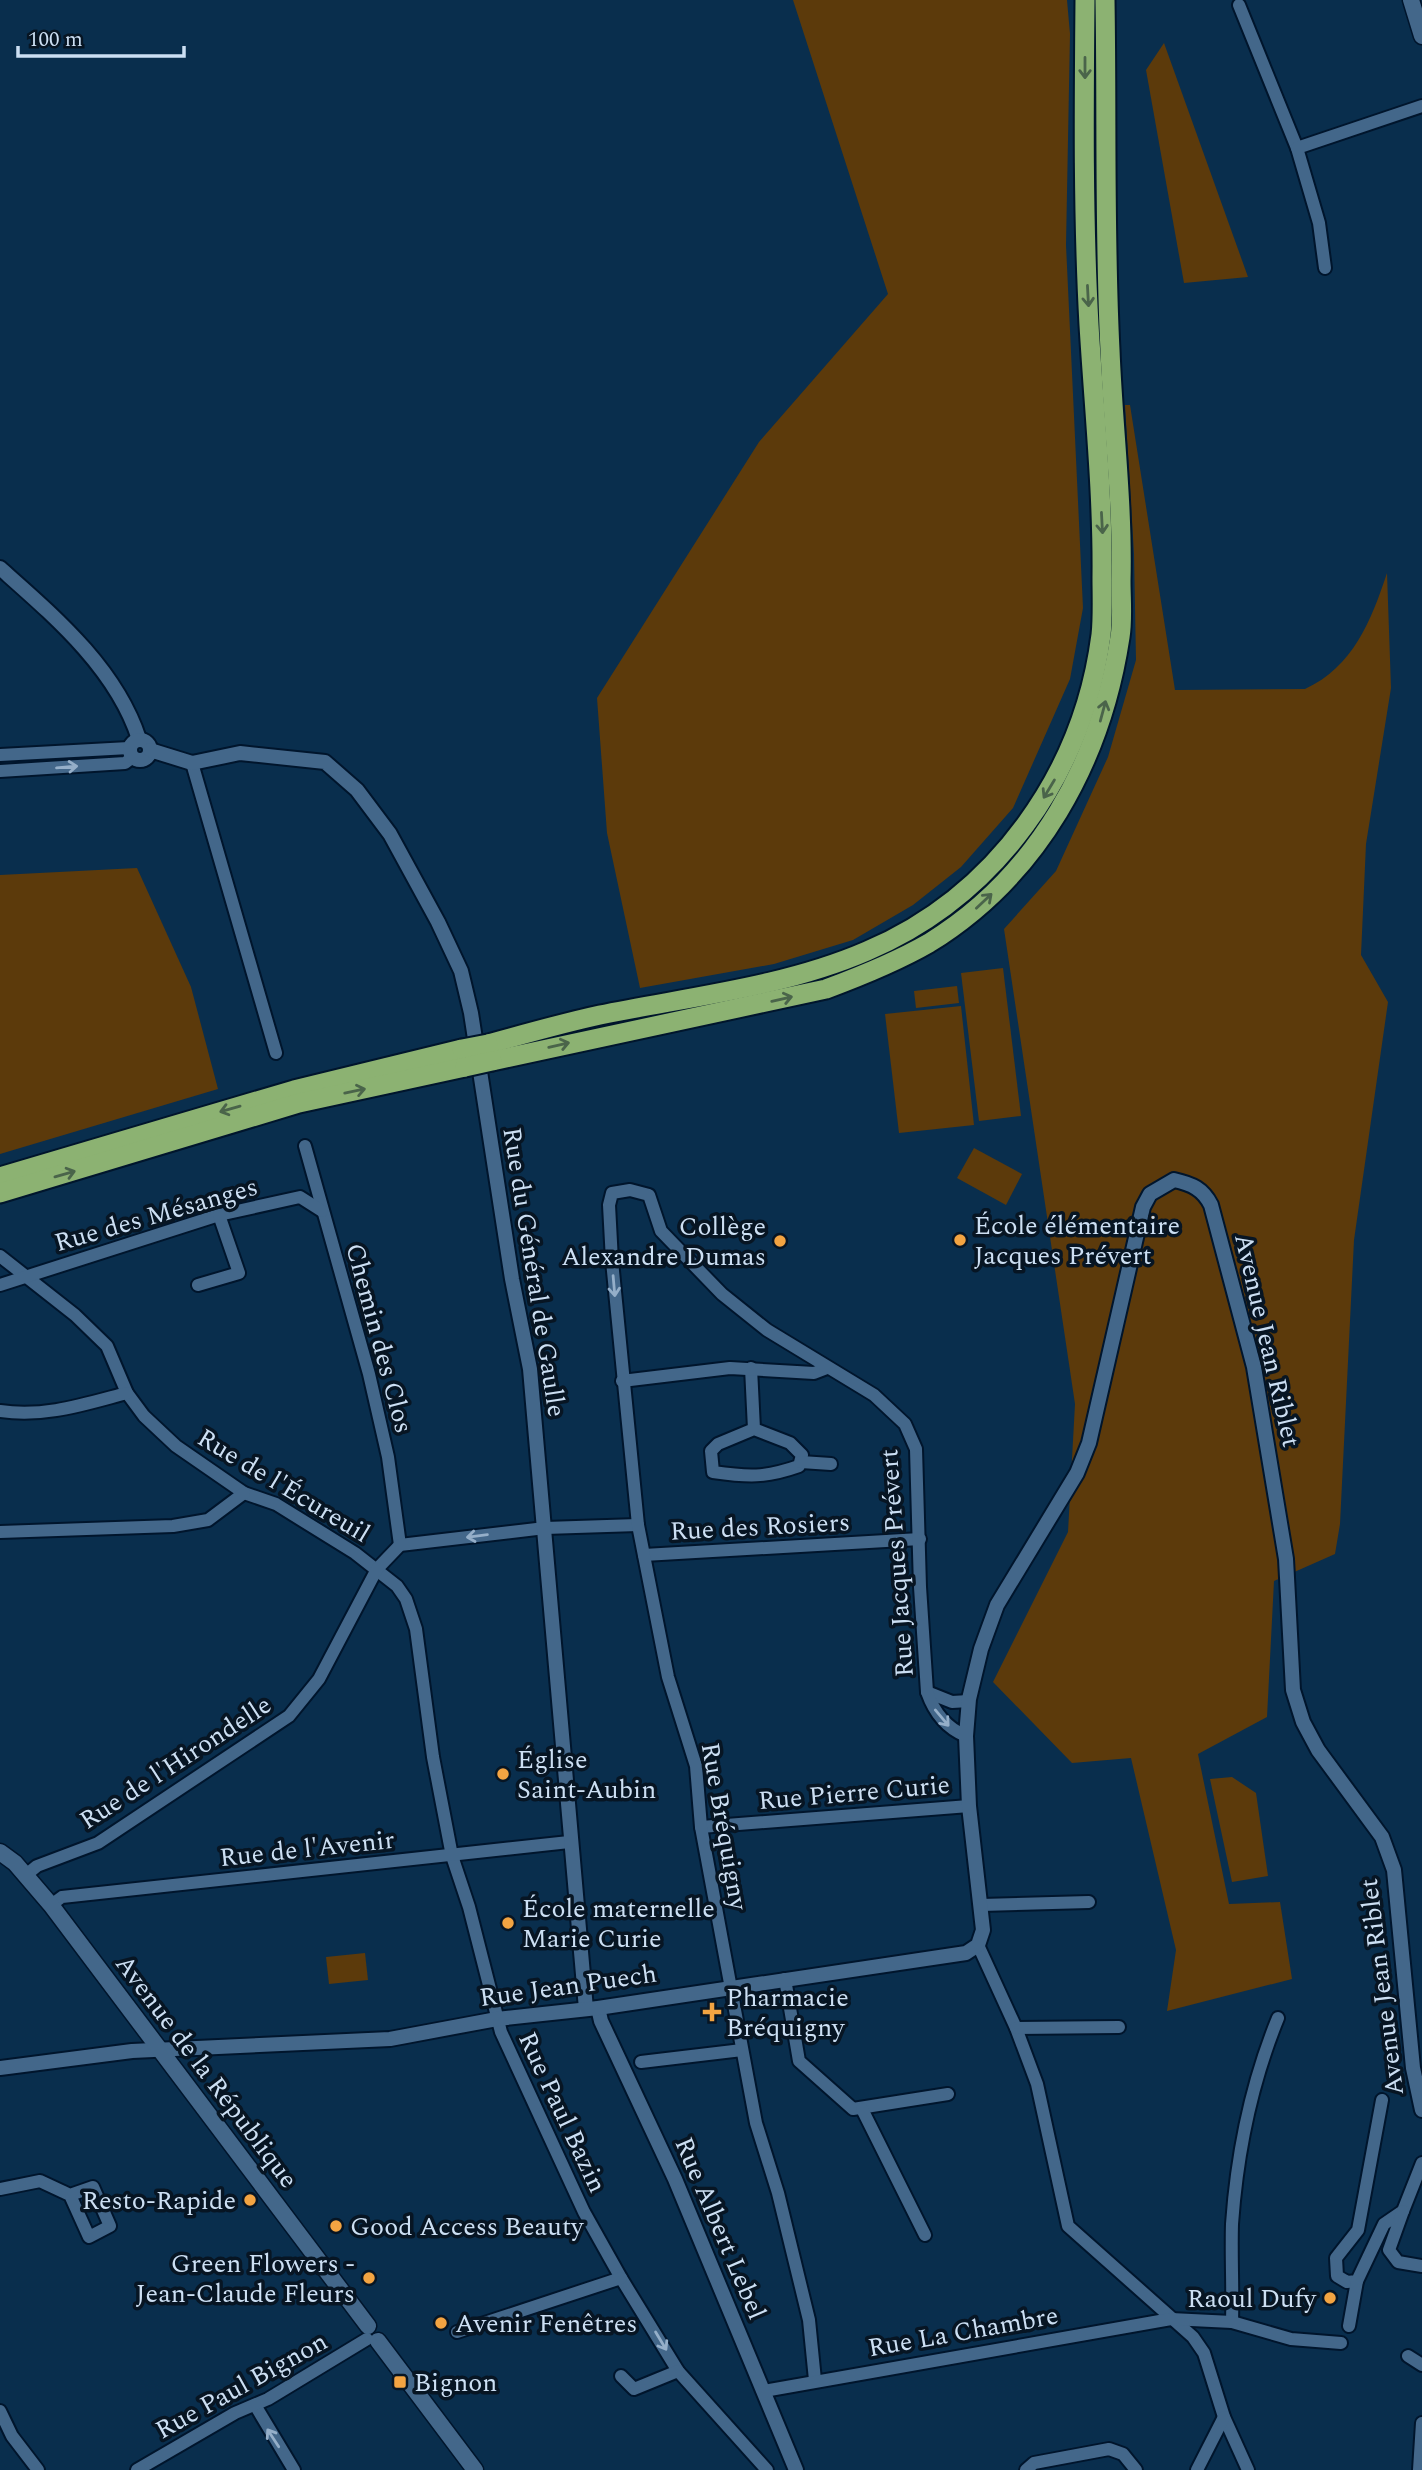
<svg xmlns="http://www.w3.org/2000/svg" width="1422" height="2470" font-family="Spectral,serif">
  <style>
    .green { fill: #5c3a0b }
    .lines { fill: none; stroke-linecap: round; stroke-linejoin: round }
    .minor-casing { stroke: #00152c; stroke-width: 16 }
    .tertiary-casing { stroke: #00152c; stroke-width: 18 }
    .secondary-casing { stroke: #00152c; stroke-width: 19 }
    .trunk-casing { stroke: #00152c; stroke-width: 23 }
    .minor { stroke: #43678a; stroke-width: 12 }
    .tertiary { stroke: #43678a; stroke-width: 14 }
    .secondary { stroke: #43678a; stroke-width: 16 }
    .trunk { stroke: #8cb272; stroke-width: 19 }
    .trunk-bridge-casing { stroke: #00152c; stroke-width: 23; stroke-linecap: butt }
    .trunk-bridge { stroke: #8cb272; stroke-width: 19 }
    .oneway { stroke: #4a644a }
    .oneway2 { stroke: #95afc9 }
    .poi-dot { fill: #f3a442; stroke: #071523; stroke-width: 2.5 }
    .labels { text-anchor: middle; stroke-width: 7; stroke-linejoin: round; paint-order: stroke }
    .street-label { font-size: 26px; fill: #ccdff3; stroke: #071523 }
    .poi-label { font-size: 26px; fill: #ccdff3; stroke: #071523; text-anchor: start }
  </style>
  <rect width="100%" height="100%" fill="#092e4d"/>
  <g class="green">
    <polygon points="793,0 1067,0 1070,34 1066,245 1083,608 1070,679 1013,808 961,867 913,905 853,940 774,964 640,988 607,833 597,698 759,442 888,294"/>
    <polygon points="1164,43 1248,277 1184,283 1146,70"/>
    <path d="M1125,405H1130L1175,690L1305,689C1353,667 1371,621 1387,573L1391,688L1366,844L1361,955L1388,1002L1354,1240L1340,1524L1335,1554L1274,1581L1267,1717L1198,1754L1229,1904L1280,1902L1292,1979L1167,2011L1176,1950L1131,1758L1072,1763L993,1682L1068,1532L1075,1404L1004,929L1056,871L1108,757L1136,660L1134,554Z"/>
    <polygon points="137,868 191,987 218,1089 0,1154 0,875"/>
    <polygon points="1003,968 1021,1116 979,1121 961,973"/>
    <polygon points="957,986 959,1003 916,1008 914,991"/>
    <polygon points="961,1006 974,1125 899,1133 885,1014"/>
    <polygon points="974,1148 1022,1174 1006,1205 957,1178"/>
    <polygon points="1232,1777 1256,1793 1268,1876 1232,1882 1210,1779"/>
    <polygon points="365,1953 368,1980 329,1984 326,1957"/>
  </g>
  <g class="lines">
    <g class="minor-casing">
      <g id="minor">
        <polyline points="1239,5 1297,148"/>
        <polyline points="1325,268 1319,223 1297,148 1422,106"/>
        <polyline points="0,755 129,748"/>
        <polyline points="192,763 276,1053"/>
        <polyline points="0,771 125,763 133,757"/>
        <polyline points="305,1146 369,1374 388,1457 400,1545"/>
        <polyline points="0,1256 75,1315 107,1346 127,1393 144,1416 176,1446 244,1493 276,1504 355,1553 397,1586 406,1599 416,1629 433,1757 452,1856 469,1907 501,2032 584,2212 621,2278 678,2371 767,2470"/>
        <polyline points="0,1285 219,1215 300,1197 322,1211"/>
        <polyline points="198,1285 239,1273 219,1215"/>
        <path d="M751,1368L754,1429L718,1444L711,1451L713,1472C748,1477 765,1478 799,1466L802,1455L790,1443L754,1429"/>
        <polyline points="622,1381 730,1368 814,1373 827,1368"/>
        <path d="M0,1411C44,1418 85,1404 127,1393"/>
        <polyline points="801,1462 831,1464"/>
        <polyline points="0,1532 173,1526 208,1520 244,1493"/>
        <polyline points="644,1555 920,1539"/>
        <polyline points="927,1692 952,1702 969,1701"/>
        <polyline points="701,1827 969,1806"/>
        <polyline points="26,1875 37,1866 98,1843 289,1716 319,1679 377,1569 400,1545 545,1528 638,1525"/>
        <polyline points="51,1905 62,1897 569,1842"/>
        <polyline points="981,1905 1089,1902"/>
        <polyline points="978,1945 1016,2028 1037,2084 1068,2226 1193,2337 1204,2353 1224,2417 1248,2470"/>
        <polyline points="785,1979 799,2061 853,2109 948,2094"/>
        <polyline points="1016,2028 1119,2027"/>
        <polyline points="641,2062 742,2050"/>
        <polyline points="1382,2100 1358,2230 1336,2258 1337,2276 1347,2282 1357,2281 1384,2224 1403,2211 1422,2163"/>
        <polyline points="862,2109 925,2235"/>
        <polyline points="0,2189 40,2181 70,2195 93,2187 110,2226 89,2237 70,2195"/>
        <polyline points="1403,2211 1389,2250 1398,2262 1422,2266"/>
        <path d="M1232,2322C1233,2289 1231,2256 1232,2224C1237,2153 1251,2084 1278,2018"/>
        <polyline points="1349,2326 1357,2281"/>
        <polyline points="457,2332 621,2278"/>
        <polyline points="1408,2356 1422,2365"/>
        <polyline points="621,2376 634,2389 678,2371"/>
        <path d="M815,2380L809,2320L778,2193L756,2123L701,1827L696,1766L668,1677L638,1525L612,1261L609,1205L612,1193L630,1190L649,1195L661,1231L722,1294L767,1330L874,1395L905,1424L916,1449L920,1587L927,1692C934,1712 946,1728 966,1736"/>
        <polyline points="764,2391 1171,2319 1232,2322 1291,2339 1341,2343"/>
        <polyline points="255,2405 294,2470"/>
        <polyline points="0,2411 12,2436 38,2470"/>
        <polyline points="137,2470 235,2413 268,2399 367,2339"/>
        <polyline points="1026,2470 1034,2463 1109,2449 1123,2454 1136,2470"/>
        <polyline points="1197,2470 1224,2417"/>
        <polyline points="1419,2470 1422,2423"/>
      </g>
    </g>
    <g class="tertiary-casing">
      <g id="tertiary">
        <path d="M0,568C54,616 116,668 139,739"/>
        <circle cx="140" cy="750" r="10"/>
        <polyline points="150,750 192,763 240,753 325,762 357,790 390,834 438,922 461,971 471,1013 512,1279 530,1369 586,2009"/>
        <polyline points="598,2008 601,2021 675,2179 796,2470"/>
        <path d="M0,2068L132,2051L390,2039L497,2019L598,2008L966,1953L978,1945L983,1930L969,1806L966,1736L969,1699L981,1649L997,1605L1077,1473L1089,1443L1143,1207L1150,1194L1174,1180C1192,1184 1203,1189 1211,1205L1254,1367L1286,1559L1293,1690L1303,1722L1318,1750L1382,1837L1394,1870L1413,2068L1422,2110"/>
      </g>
    </g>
    <g class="secondary-casing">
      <g id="secondary">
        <polyline points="1411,0 1422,36"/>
        <polyline points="0,1852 15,1863 51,1905 368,2326"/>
        <polyline points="378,2341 475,2470"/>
      </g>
    </g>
    <g class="trunk-casing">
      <g id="trunk">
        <path d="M488,1044C525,1034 563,1023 600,1015C688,997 784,987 867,951C996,896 1083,774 1101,635C1103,617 1102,596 1102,578C1103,493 1094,409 1089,325C1083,217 1084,109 1085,0"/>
        <path d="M492,1061L826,989C861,976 896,962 929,943C1038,876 1101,762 1120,637C1123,619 1121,599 1121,581C1123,504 1113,427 1110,350C1104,233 1107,117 1105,0"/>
        <polyline points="0,1177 294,1090 462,1049"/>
        <polyline points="0,1193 299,1103 465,1067"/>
      </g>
    </g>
    <use href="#minor" class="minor"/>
    <use href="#tertiary" class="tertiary"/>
    <use href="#secondary" class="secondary"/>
    <use href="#trunk" class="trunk"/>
    <g class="trunk-bridge-casing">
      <g id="trunk-bridge">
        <polyline points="462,1049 488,1044"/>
        <polyline points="465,1067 492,1061"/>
      </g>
    </g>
    <use href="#trunk-bridge" class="trunk-bridge"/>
  </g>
  <defs><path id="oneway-shaft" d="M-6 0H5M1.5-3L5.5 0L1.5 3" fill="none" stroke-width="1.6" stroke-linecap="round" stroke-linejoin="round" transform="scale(1.75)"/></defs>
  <g class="oneway">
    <use href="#oneway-shaft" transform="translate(1085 68) rotate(90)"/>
    <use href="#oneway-shaft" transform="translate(1088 296) rotate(87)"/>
    <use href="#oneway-shaft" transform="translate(1102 523) rotate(87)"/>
    <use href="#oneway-shaft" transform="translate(1103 711) rotate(-75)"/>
    <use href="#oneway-shaft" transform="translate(1049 789) rotate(121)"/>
    <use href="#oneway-shaft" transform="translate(984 901) rotate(-43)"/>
    <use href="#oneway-shaft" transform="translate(782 999) rotate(-13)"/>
    <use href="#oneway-shaft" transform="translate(559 1045) rotate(-13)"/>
    <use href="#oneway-shaft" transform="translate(355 1091) rotate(-12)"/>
    <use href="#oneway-shaft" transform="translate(230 1109) rotate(164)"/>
    <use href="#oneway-shaft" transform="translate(65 1174) rotate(-16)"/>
  </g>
  <g class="oneway2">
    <use href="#oneway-shaft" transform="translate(67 767) rotate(-5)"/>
    <use href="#oneway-shaft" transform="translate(614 1286) rotate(85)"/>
    <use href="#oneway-shaft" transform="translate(477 1536) rotate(173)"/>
    <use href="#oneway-shaft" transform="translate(942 1718) rotate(50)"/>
    <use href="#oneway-shaft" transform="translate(661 2341) rotate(59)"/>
    <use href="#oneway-shaft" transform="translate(273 2438) rotate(-123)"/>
  </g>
  <g class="poi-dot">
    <circle cx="960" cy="1240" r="7"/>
    <circle cx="780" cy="1241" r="7"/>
    <circle cx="503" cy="1774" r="7"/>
    <circle cx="508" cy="1923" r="7"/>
    <path d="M708.5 2001.5h7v7h7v7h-7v7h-7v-7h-7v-7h7z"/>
    <circle cx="250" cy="2200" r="7"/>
    <circle cx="336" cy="2226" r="7"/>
    <circle cx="369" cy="2278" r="7"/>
    <circle cx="1330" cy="2298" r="7"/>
    <circle cx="441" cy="2323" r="7"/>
    <rect x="393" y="2375" width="14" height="14" rx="3.5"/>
  </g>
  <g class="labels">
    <g class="street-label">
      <text transform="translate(156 1214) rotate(-16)" y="9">Rue des Mésanges</text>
      <text transform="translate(535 1272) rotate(81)" y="9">Rue du Général de Gaulle</text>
      <text transform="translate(380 1338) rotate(75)" y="9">Chemin des Clos</text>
      <text transform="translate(1268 1340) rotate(77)" y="9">Avenue Jean Riblet</text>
      <text transform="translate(284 1485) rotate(31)" y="9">Rue de l'Écureuil</text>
      <text transform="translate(760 1526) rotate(-3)" y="9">Rue des Rosiers</text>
      <text transform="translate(896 1563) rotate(-94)" y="9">Rue Jacques Prévert</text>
      <text transform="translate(175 1762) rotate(-33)" y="9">Rue de l'Hirondelle</text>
      <text transform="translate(854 1792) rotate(-5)" y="9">Rue Pierre Curie</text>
      <text transform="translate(725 1826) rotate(80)" y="9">Rue Bréquigny</text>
      <text transform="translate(307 1848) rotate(-6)" y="9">Rue de l'Avenir</text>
      <text transform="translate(568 1985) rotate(-8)" y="9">Rue Jean Puech</text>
      <text transform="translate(1381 1987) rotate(-97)" y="9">Avenue Jean Riblet</text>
      <text transform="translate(207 2071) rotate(53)" y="9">Avenue de la République</text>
      <text transform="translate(563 2112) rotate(65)" y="9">Rue Paul Bazin</text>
      <text transform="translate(721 2228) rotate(67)" y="9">Rue Albert Lebel</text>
      <text transform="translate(963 2331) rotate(-10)" y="9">Rue La Chambre</text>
      <text transform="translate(241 2385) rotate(-29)" y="9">Rue Paul Bignon</text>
    </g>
    <g class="poi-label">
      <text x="974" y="1234">École élémentaire<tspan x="974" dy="30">Jacques Prévert</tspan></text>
      <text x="766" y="1235" text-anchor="end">Collège<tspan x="766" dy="30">Alexandre Dumas</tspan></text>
      <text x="517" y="1768">Église<tspan x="517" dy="30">Saint-Aubin</tspan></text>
      <text x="522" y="1917">École maternelle<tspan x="522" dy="30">Marie Curie</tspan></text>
      <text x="726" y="2006">Pharmacie<tspan x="726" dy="30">Bréquigny</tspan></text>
      <text x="236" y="2209" text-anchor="end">Resto-Rapide</text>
      <text x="350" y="2235">Good Access Beauty</text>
      <text x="355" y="2272" text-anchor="end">Green Flowers -<tspan x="355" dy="30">Jean-Claude Fleurs</tspan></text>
      <text x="1316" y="2307" text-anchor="end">Raoul Dufy</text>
      <text x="455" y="2332">Avenir Fenêtres</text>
      <text x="414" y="2391">Bignon</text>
    </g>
  </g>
  <path d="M18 46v10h166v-10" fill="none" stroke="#ccdff3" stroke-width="3.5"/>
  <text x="28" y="46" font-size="21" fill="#ccdff3" stroke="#071523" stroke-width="5" paint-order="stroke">100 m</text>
</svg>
